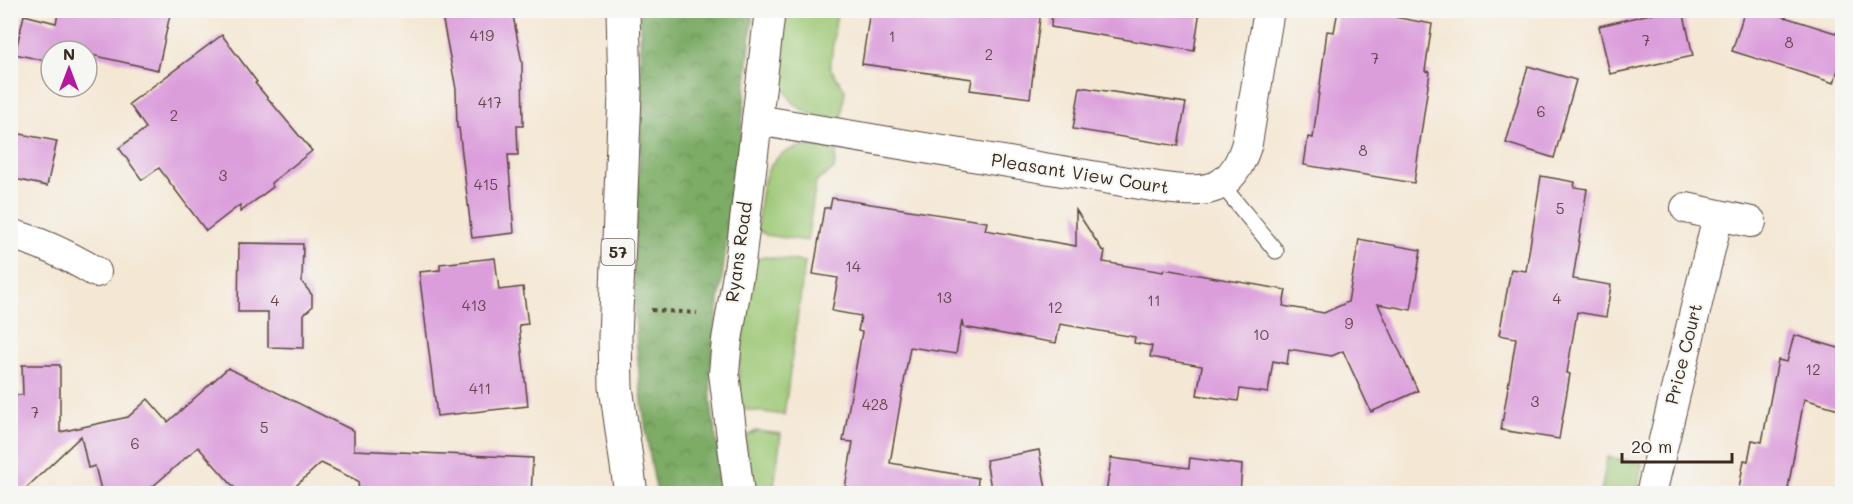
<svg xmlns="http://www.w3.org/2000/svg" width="1853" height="504" font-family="Mali,sans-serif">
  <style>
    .grass { fill: #9cc774; stroke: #6c7849; stroke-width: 1.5 }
    .forest { fill: url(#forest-crowns); stroke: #5c6b42; stroke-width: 1.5 }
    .building { fill: #db9edb }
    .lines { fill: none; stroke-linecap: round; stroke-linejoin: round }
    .service-casing { stroke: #574639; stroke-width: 17 }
    .minor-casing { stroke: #574639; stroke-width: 32 }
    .primary-casing { stroke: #574639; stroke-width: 35 }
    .path { stroke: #574639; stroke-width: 4; stroke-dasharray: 4.5 4.5; stroke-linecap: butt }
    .service { stroke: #fff; stroke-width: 15 }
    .minor { stroke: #fff; stroke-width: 30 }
    .primary { stroke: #fff; stroke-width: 33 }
    .labels { text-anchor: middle; stroke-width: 4.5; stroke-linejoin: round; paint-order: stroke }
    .number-label { font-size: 15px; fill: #63474d }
    .shield { fill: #f6f6f2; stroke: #73675e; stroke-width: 1.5 }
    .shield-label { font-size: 16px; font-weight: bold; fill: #3b2a1e }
    .street-label { font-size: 18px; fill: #3b2a1e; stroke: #f6f6f2 }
  </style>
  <defs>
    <pattern id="forest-crowns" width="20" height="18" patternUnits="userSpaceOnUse" patternTransform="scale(1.5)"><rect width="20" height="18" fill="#7dac66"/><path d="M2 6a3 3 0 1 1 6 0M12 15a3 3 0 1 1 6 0" fill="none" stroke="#688c53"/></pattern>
  </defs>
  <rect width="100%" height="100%" fill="#f6f6f2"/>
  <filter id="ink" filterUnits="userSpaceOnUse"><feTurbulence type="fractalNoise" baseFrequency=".0167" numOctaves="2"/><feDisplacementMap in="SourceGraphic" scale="12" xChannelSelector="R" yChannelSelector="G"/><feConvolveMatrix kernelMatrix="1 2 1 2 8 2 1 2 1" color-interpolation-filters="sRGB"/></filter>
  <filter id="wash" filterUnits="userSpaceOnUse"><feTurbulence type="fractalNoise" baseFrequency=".008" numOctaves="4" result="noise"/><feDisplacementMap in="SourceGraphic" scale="24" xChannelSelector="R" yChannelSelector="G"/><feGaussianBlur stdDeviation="1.35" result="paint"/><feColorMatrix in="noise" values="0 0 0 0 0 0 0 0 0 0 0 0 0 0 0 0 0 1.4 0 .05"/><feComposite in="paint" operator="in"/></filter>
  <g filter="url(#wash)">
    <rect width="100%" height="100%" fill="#f4e7d3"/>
    <g class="grass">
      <path d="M781,11H837L830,68L845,90L841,120C830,118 819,117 809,113C771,98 778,43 781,11Z"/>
      <path d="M807,146L837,149L834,169L816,182L807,241L766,235L757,229C762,191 759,151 807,146Z"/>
      <polygon points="765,257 805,262 784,415 741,409 739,377 740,359 753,260"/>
      <polygon points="756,431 781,434 773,493 752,493 745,437"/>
      <polygon points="1607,457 1642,463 1637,493 1601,494"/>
    </g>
    <path class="forest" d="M640,11H753L742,125L710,370L711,403L724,493H657C641,418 634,339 634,262C635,215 640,167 641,120C641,84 640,47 640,11Z"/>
    <g id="blocks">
      <g class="building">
        <polygon points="59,10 171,10 158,70 87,54 87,51 72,51 53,47 50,62 15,54 24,15 56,23"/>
        <polygon points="499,10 512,10 522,63 523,126 517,126 518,155 508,155 514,233 472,238 459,128 457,128 456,89 443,21"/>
        <polygon points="870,10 1041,10 1030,98 970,90 972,79 862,64"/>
        <polygon points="1052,10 1200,10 1194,51 1051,27"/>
        <polygon points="1338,10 1395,10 1394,17 1432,24 1425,71 1430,72 1414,183 1304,165 1308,137 1313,138 1327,31 1334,32"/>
        <polygon points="1667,10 1683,10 1693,56 1610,74 1599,26"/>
        <polygon points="1745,10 1762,10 1842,35 1842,56 1834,83 1732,51"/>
        <polygon points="222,35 257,82 255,83 312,151 271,183 273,187 240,212 240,205 206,231 159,168 142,180 119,148 146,128 129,104"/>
        <polygon points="1528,66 1576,80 1554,158 1506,143"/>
        <polygon points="1080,87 1186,103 1178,146 1073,129"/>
        <polygon points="10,132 57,141 47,186 10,178"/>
        <polygon points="1541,176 1575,182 1574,187 1587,189 1573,279 1611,285 1606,317 1577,312 1567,373 1570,374 1559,439 1501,430 1516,338 1499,335 1511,269 1526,271"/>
        <polygon points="832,198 987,222 985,230 1076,246 1076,210 1102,250 1105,251 1103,262 1163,272 1164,269 1286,290 1283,306 1324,313 1348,302 1359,239 1421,250 1411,310 1378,304 1418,391 1371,412 1343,351 1332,356 1289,349 1287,364 1273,361 1268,393 1240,389 1238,401 1197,395 1202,366 1150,357 1152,346 1134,343 1135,337 1060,324 1056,343 963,327 962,320 956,354 910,347 890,463 978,478 977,494 860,494 860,491 845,488 853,442 843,441 862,332 858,331 861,316 832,311 838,278 813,274 824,208 830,208"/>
        <polygon points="239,243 303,244 302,282 312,295 312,307 304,314 304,348 268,347 268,312 238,312"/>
        <polygon points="495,258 499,290 523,287 528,324 519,325 528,406 437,416 419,272 440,270 440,264"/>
        <polygon points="1794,335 1842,349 1842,410 1804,399 1787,494 1738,494 1744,460 1748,461 1752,440 1762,442 1778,360 1787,362"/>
        <polygon points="22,365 60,365 60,432 128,417 148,399 168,422 228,368 354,431 354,450 533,458 531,494 359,494 358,481 321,463 287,494 240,494 198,447 144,494 102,494 95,466 88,468 81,436 20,494 10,494 10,395 23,395"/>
        <polygon points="1039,450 1047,494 992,494 986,460"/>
        <polygon points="1111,458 1189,468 1190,458 1242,465 1240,494 1106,494"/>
      </g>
    </g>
  </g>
  <g filter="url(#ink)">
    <use href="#blocks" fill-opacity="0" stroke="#574639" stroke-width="1.5"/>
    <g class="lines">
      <g class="service-casing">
        <polyline id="service" points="1221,184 1276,251"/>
      </g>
      <g class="minor-casing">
        <g id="minor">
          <path d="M757,120L1158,187C1206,194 1232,194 1247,143L1269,10"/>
          <polyline points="1686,208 1751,222"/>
          <path d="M10,234C41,242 69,256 96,272"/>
          <polyline points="739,494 724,373 727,340 740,263 770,10"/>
          <polyline points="1651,494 1718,216"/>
        </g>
      </g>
      <g class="primary-casing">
        <polyline id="primary" points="623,10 625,95 615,337 616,387 631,494"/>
      </g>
      <polyline class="path" points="651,310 697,313"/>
      <use href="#service" class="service"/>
      <use href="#minor" class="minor"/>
      <use href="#primary" class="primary"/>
    </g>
  </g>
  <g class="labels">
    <g class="number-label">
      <text x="482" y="41">419</text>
      <text x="892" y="42">1</text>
      <text x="1646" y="46">7</text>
      <text x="1789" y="48">8</text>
      <text x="989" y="60">2</text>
      <text x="1375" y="64">7</text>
      <text x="490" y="108">417</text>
      <text x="1541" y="117">6</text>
      <text x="174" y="121">2</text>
      <text x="1363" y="156">8</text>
      <text x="223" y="181">3</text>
      <text x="486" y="190">415</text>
      <text x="1560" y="214">5</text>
      <text x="853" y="272">14</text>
      <text x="944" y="303">13</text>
      <text x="1557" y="304">4</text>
      <text x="275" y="306">4</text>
      <text x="1154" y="306">11</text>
      <text x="474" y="311">413</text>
      <text x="1055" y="313">12</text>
      <text x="1349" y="329">9</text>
      <text x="1261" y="340">10</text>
      <text x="1813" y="375">12</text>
      <text x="480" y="394">411</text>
      <text x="1535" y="407">3</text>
      <text x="875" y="410">428</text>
      <text x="35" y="418">7</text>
      <text x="264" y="433">5</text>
      <text x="135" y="449">6</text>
    </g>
    <rect class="shield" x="601.5" y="239" width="33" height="26" rx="4.5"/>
    <g class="shield-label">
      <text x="618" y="258">57</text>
    </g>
    <g class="street-label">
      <text transform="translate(1080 174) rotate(9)" y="6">Pleasant View Court</text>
      <text transform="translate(739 252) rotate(-82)" y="6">Ryans Road</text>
      <text transform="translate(1684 354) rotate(-76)" y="6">Price Court</text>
    </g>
  </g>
  <rect width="1853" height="504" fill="none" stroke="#f6f6f2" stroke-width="36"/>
  <g transform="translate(69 69)"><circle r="28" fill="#f6f6f2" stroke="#aba49d" stroke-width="1.5"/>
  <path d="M0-4.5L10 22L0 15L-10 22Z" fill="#b5179e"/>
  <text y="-9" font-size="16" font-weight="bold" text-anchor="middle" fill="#3b2a1e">N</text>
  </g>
  <path d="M1622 453v9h110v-9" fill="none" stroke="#3b2a1e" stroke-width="3"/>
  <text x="1631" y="453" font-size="18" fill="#3b2a1e" stroke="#f6f6f2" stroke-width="4.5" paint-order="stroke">20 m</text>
</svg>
